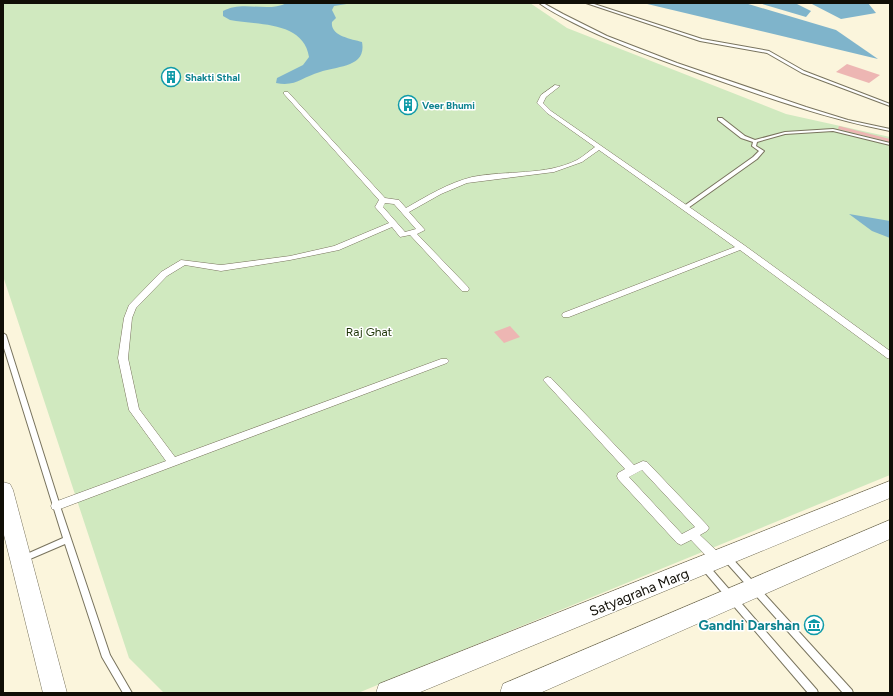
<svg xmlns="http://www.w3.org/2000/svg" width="893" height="696" font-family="Figtree,sans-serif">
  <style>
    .green { fill: #d0e9bf }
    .water { fill: #7fb4cb }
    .building { fill: #edb6b3 }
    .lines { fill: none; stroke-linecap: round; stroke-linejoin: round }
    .service-casing { stroke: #78735d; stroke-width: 2 }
    .pedestrian-casing { stroke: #78735d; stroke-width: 1 }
    .secondary-casing { stroke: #78735d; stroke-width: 1 }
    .service { fill: #fff; fill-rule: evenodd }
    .pedestrian { fill: #fff; fill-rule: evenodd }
    .secondary { fill: #fff; fill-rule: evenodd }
    .labels { text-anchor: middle; stroke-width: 3; stroke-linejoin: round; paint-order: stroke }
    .far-culture-label { font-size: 10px; font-weight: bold; fill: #0d838f; stroke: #fff; text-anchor: start }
    .park-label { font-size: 12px; fill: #1d3406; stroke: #fff }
    .near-street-label { font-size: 14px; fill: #100e06; stroke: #fff }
    .near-culture-label { font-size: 14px; font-weight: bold; fill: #0d838f; stroke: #fff; text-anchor: end }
  </style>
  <rect width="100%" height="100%" fill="#fbf5dc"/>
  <polygon class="green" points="3,3 530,3 567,28 786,114 890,137 890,475 358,693 164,693 129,658 3,276"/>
  <g class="water">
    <path d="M287,3H353L334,6L332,10L336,18L332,22C330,36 351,39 362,42C367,68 336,66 320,72C302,77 296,87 276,83L277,78L303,65L309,57C304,21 257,25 230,20L223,16V11C243,0 267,13 287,3Z"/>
    <polygon points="643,3 745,3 836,30 878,59"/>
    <polygon points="759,3 795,3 811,11 806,17"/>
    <polygon points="810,3 868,3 876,13 841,19"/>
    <polygon points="849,214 890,221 890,238 872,231"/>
  </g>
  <g class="building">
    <polygon points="847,64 880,75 869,83 836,72"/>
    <polygon points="410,101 416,106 406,109 400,104"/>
    <polygon points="839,126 890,139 890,142 838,129"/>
    <polygon points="510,326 520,337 504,343 494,332"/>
  </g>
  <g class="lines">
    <g class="service-casing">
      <g id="service">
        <path d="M539,3H543L563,14L607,36L677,63L806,107L848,120L890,129V131C822,118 757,94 692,71C652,57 611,42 574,23C562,17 550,11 539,3Z"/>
        <polygon points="586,3 591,3 702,39 769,51 804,71 890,104 890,106 802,73 767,53 700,41"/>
        <polygon points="718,118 722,118 745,136 755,140 785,132 833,129 890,143 890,145 833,131 785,134 757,142 756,146 764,151 757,159 688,208 684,208 684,206 753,157 759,151 752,146 753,142 741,138 718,120"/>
        <polygon points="3,333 6,335 60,506 110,655 132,693 123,693 102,657 65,544 23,562 20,561 19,559 20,557 63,538 3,345"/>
        <polygon points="727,555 730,556 852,690 853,693 843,693 724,560 723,558 724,556"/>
        <polygon points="705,564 708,565 817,690 818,693 808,693 702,569 701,567 702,565"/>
      </g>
    </g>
    <g class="pedestrian-casing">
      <g id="pedestrian">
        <path d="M555,85L560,86L546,97L543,103L551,111L744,245L890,351V359L887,358L740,250L569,317H563L562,315L563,313L735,247L599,150L582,162L554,172L467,183L441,194L409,212L425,230L417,234L468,287L469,289L468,291H462L410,235L400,237L392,227L339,250L290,260L221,271L185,265L167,276L136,308L132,318L128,358L139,409L175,457L441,359H447L449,361L447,363L60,509L56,510L52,509L51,506L52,503L166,461L129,410L118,358L124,318L129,305L161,272L181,260L221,265L290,256L334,246L389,223L375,207L379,200L284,94V92H288L385,198L399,200L406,208C427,196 448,183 472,177C507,170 545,176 577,160C584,156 589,151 595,147L547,113L537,103L541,95ZM385,203L394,204L416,229L405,232L383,207Z"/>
        <path d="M548,377L551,378L634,465L643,461L647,462L707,525L709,528L707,531L700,535L722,556L724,560L722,564L718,565L714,564L691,540L681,545L677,543L618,479L617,476L618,473L625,469L545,382L543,380L545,378ZM642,470L695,527L682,534L629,477Z"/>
      </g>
    </g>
    <g class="secondary-casing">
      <g id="secondary">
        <polygon points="890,481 890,498 418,693 376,693 379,684"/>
        <polygon points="3,482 10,484 13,490 67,693 43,693 3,531"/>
        <polygon points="890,520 890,539 540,693 500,693 503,684"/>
      </g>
    </g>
    <use href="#service" class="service"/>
    <use href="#pedestrian" class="pedestrian"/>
    <use href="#secondary" class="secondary"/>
  </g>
  <defs>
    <g id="building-ring" transform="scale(1)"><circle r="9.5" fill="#fff" stroke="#0f9aa8" stroke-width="1.5"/><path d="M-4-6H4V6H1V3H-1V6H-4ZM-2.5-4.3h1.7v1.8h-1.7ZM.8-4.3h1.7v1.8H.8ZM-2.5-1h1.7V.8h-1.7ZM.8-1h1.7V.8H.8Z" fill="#0f9aa8"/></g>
    <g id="museum-ring" transform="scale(1)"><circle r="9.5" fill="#fff" stroke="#0f9aa8" stroke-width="1.5"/><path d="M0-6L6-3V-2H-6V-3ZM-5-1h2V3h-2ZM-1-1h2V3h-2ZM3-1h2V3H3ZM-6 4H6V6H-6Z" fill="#0f9aa8"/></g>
  </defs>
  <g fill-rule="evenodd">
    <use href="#building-ring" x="171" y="77"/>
    <use href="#building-ring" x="408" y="105"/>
    <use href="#museum-ring" x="814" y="625"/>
  </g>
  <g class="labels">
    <g class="far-culture-label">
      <text x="185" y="81">Shakti Sthal</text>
      <text x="422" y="109">Veer Bhumi</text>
    </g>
    <g class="park-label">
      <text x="369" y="336">Raj Ghat</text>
    </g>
    <g class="near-street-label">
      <text transform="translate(639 592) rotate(-22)" y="5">Satyagraha Marg</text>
    </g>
    <g class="near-culture-label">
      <text x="800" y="630">Gandhi Darshan</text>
    </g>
  </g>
  <rect width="893" height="696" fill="none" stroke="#100e06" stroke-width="8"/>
</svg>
